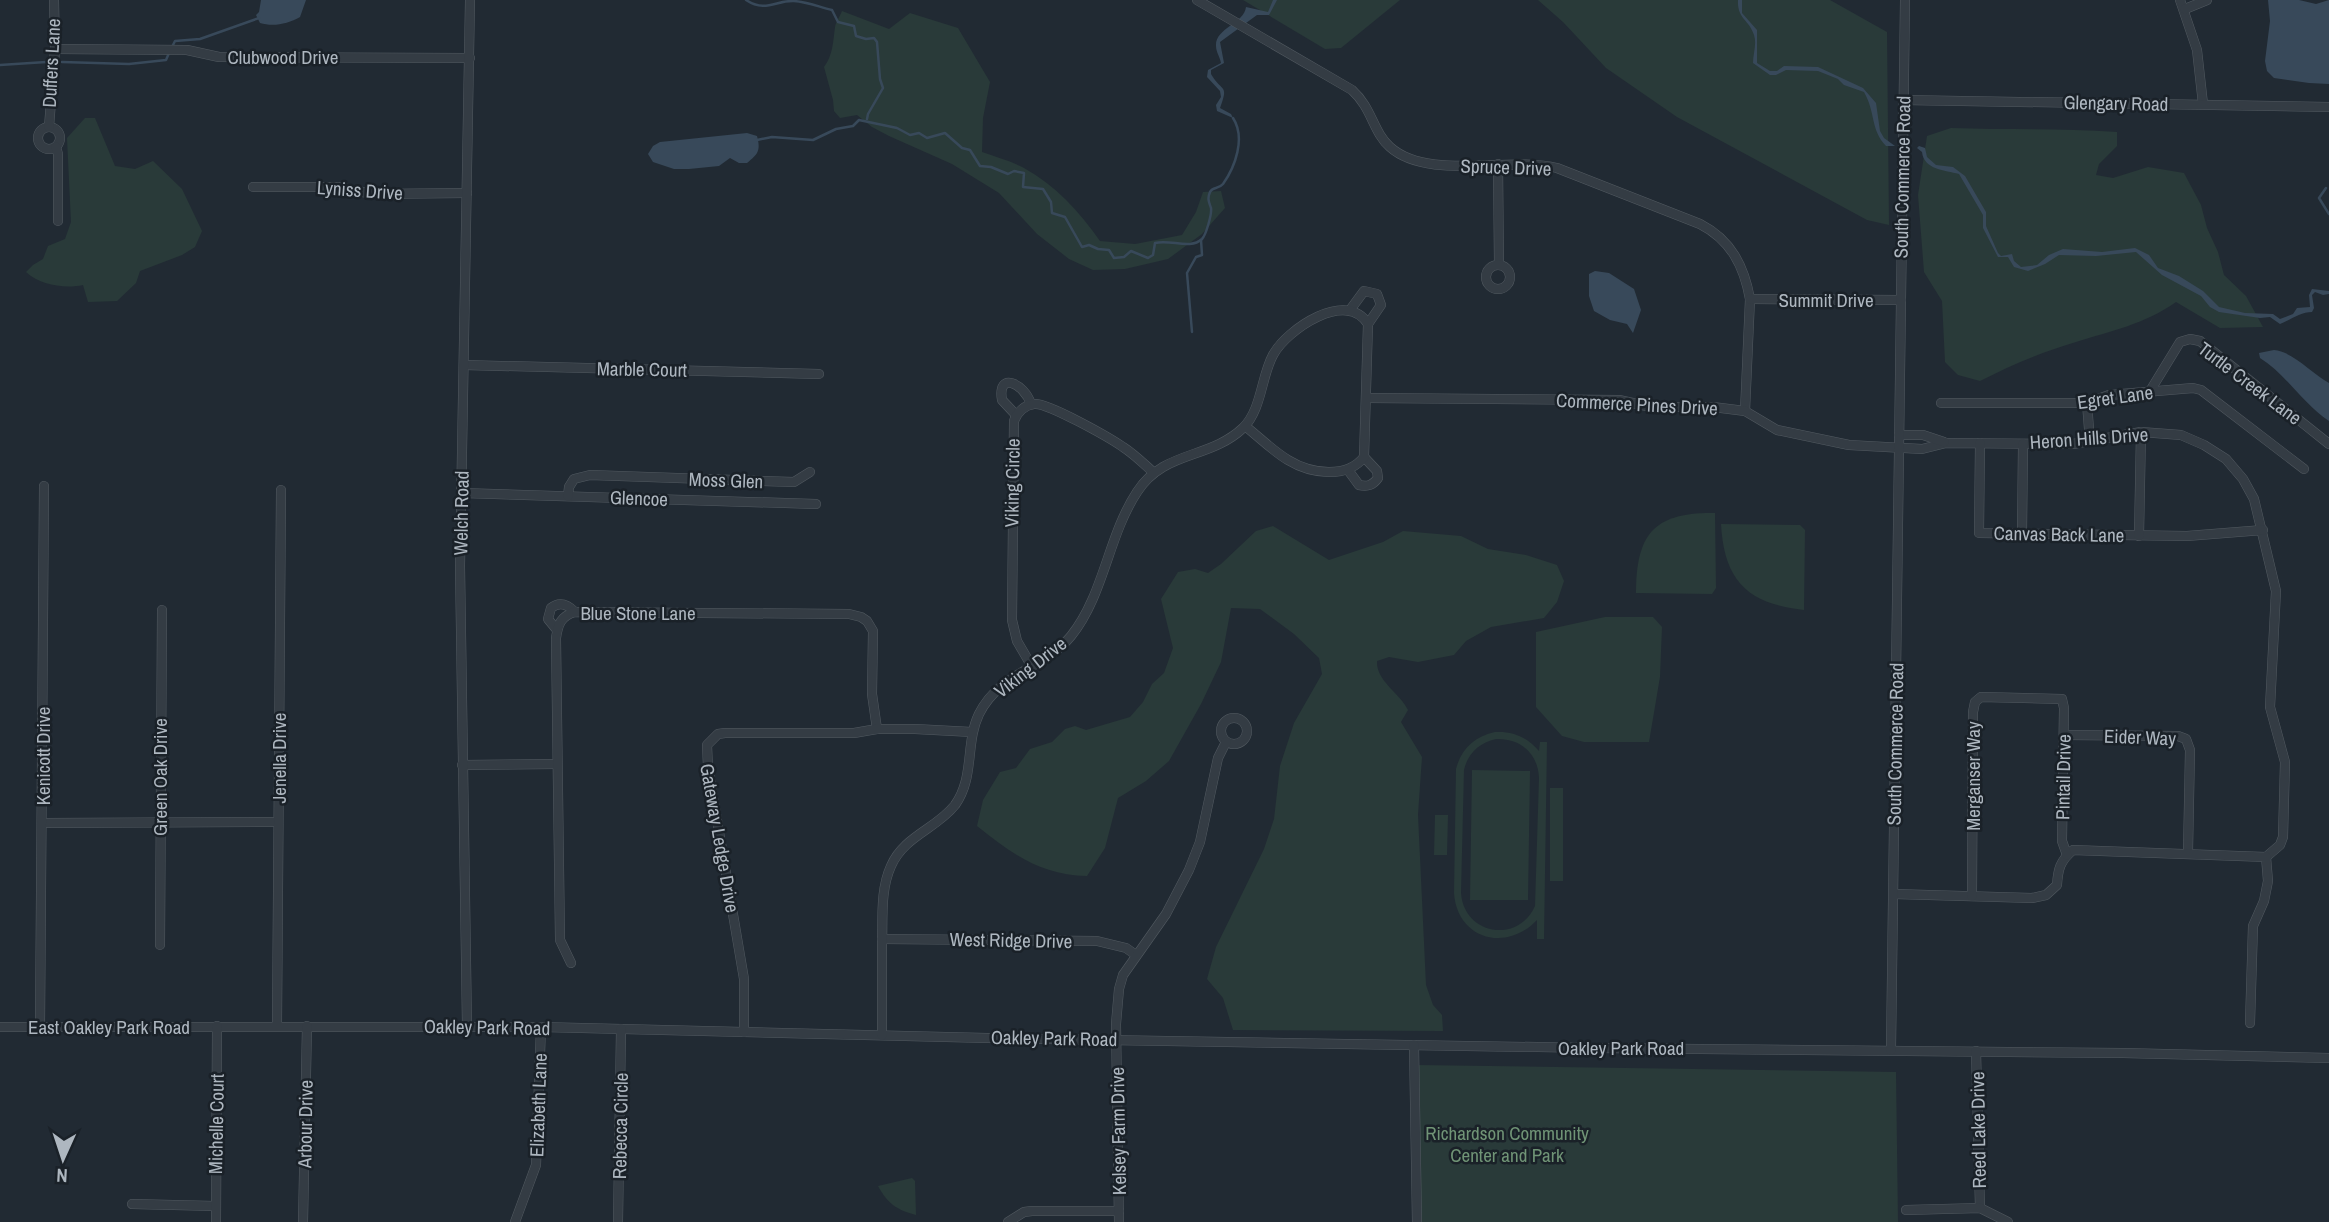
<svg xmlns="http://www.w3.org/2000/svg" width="2329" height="1222" font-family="'Archivo Narrow',sans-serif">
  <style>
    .green { fill: #293a39; fill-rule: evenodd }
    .water { fill: #38495a }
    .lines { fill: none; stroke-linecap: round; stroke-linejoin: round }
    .stream { stroke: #38495a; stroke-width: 2.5 }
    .minor-casing { stroke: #525a61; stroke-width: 10 }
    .minor { stroke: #343c44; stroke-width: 9 }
    .labels { text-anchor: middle; stroke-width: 5; stroke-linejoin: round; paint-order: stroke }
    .street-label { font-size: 19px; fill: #aeb7c0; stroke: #1a2128 }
    .park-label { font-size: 19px; fill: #709476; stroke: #1a2128 }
  </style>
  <rect width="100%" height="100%" fill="#212a33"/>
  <g class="green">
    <polygon points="1243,0 1400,0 1341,48 1325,49"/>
    <polygon points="1538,0 1830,0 1887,32 1889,225 1867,220 1677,117 1606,68 1563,22"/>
    <path d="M842,11L889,29L910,13L958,28L990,82L983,118L982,152C996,157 1011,161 1024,168C1056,186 1079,211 1100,241L1135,244L1182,235L1196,212L1203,192L1221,191L1225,208L1202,234L1168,259L1125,269L1093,270L1069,259L1037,234L999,193L952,164L889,136L872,127L857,115L840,118L834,111L833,100L824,67C833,55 833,42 835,27C836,22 840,16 842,11Z"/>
    <path d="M85,118H95L115,166L135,169L153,161L182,189L202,231L195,247L182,255L140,271L136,283L117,301L88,302L83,285C65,289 40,285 26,272L33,265L43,259L48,246L65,239L71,222L67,138Z"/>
    <path d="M1951,128C2006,130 2061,128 2117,132V146L2099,164L2096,175L2113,178L2148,167L2184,173L2201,205L2207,228L2218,252L2224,275L2246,296L2263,327L2220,328L2176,302C2145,324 2111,331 2076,342C2042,352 2011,365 1980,381L1958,375L1945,362L1942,301L1924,272L1918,195L1927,136Z"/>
    <path d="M1715,513L1716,588L1712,594L1636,593C1636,534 1654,512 1715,513Z"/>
    <path d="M1721,524L1800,525L1805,530L1804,610C1748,604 1724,581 1721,524Z"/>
    <path d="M1273,526L1329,560L1383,542L1403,531L1461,536L1488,549L1526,555L1557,565L1564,581L1557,602L1544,618L1491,627L1466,641L1454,655L1418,662L1389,657L1377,661C1376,681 1400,693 1408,710L1401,722L1422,757L1418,815L1426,985L1433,1005L1442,1015L1443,1031L1233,1030L1223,998L1207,979L1216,947L1264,849L1274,819L1280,766L1294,723L1322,674L1319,658L1294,634L1260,609L1231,608L1221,662L1201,704L1169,761L1146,781L1118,798L1105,848L1087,876C1041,875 1012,854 977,826L983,800L1000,772L1016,768L1030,749L1052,742L1065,729L1075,726L1086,730L1130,717L1143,702L1152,684L1164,673L1173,648L1161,599L1178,572L1195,569L1208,573L1221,564L1256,531Z"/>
    <polygon points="1605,617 1653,617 1662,627 1660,677 1649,742 1584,742 1562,736 1536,707 1536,632"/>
    <path d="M1495,732C1513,731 1527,737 1539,751L1540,742H1547L1544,939H1537V920C1506,953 1457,939 1454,893L1456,769C1461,749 1475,736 1495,732ZM1496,739C1520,738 1538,753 1539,778L1535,906C1518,944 1464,935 1461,893L1464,770C1468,753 1479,743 1496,739Z"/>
    <polygon points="1472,770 1530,771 1528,900 1470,900"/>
    <rect x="1550" y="788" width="13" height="93"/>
    <polygon points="1435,815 1448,815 1447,855 1434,855"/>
    <polygon points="1416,1065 1896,1072 1898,1222 1420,1222"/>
    <path d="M912,1178L915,1181L916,1215C897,1210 888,1204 878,1186Z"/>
  </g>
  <g class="water">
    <path d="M261,0H306L300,17C288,24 273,27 260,23L256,15L259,12Z"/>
    <path d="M1273,0H1277L1269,15H1257L1220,42L1224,63L1211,70V74C1222,93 1229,83 1220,108L1231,114L1233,118L1217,111L1216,105L1221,97L1220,91L1207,77L1208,70L1221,63C1220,57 1216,52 1216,46C1215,28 1244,24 1246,7L1268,12Z"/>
    <path d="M1738,0H1742V13L1757,30V63L1770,71H1777L1784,66L1818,67L1863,88L1876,103L1880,131L1884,138L1895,146H1886C1870,129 1876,113 1864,92L1844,85L1838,79L1818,71L1786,70L1776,75H1770L1753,63C1753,54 1757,44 1754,35C1749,19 1737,19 1738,0Z"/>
    <polygon points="2268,0 2299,0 2316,4 2329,0 2329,84 2309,83 2274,78 2267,71 2265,61 2270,21"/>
    <path d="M747,133L757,136C761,151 758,154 747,163H739L730,158L719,166L689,169H674L653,162L648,154L653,146L660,142Z"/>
    <path d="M1919,146L1925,148L1927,157L1936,165L1953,167L1965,176L1986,212V226L1998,253L2001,256L2012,254L2014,261L2021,267L2037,265L2049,255L2063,249L2102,252L2135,248L2149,255L2158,268L2179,276L2203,291L2219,307L2245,313L2273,314L2280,319L2293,314L2297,308L2310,307L2309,295L2312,289L2329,291V294L2323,295L2315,292L2312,295L2314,308L2312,312C2301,312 2290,320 2280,324L2270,317L2260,318L2219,312L2210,307L2201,296L2162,275L2136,252L2096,256L2059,255L2045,264L2028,271L2014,267L2008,257H1998L1983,228V215L1959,174C1945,170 1924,170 1922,152L1917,148Z"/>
    <polygon points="1595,271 1609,273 1634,289 1641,310 1633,333 1627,324 1610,320 1594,311 1589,296 1589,274"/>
    <path d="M2274,350C2294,352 2311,373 2329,383V421C2303,404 2286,374 2260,358L2259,353Z"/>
  </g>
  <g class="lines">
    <g class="stream">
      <path d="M746,0C766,13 776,0 794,1C808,2 819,7 832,10L838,22L854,26L856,36L866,39L874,38L877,42L880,79L883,88L868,114L867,119"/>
      <polyline points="172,47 175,41 200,39 259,18"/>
      <polyline points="62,62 129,64 166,60 169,53"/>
      <polyline points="0,65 46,62"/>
      <path d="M757,140L772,137L813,140L836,129L853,126L859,120L897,128L910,135L919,133L927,138L945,133L962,148L970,150L980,166L991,167L1008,174L1014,171L1024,173L1023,187L1043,189L1051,202L1052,213L1065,217L1082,247L1089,245L1098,249L1109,250L1114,258L1124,257L1131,251L1148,258L1153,255L1155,243C1171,239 1190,250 1202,239C1206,235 1212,214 1211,208C1209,202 1207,199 1210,192C1213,186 1218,190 1223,184C1235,167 1246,138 1233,118"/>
      <polyline points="2326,188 2319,198 2329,214"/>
      <polyline points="1192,332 1187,273 1196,257 1202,255 1201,240"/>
    </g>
    <g class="minor-casing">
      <g id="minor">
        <path d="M1197,0L1352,90C1372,108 1373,132 1390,147C1428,181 1508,156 1557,168L1700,224C1731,240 1744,266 1750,299L1745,411"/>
        <polyline points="2180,0 2197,50 2203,104"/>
        <polyline points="2185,9 2207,0"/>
        <polyline points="55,49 187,50 219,57 470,58"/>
        <polyline points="1903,100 2329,107"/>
        <circle cx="49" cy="138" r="11"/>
        <polyline points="49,127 55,49 54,0"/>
        <polyline points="56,147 58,154 58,221"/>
        <polyline points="1498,164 1499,265"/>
        <polyline points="253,187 337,187 373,194 467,193"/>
        <circle cx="1498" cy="277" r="12"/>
        <polyline points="1750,299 1901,300"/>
        <polyline points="1350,310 1364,291 1377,294 1381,305 1368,324"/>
        <polyline points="464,365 819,374"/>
        <polyline points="2150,391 2180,342 2190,339 2200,341 2329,444"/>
        <polyline points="1367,398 1619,400 1651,407 1713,407 1745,411 1777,430 1849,445 1922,449 1946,443 2073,444 2141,432 2181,435 2204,445 2226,459 2243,479 2254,499 2276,591 2270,707 2285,762 2283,837 2280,845 2266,857"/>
        <polyline points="1941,403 2087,403 2109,395 2193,388 2201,390 2304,469"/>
        <polyline points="2087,403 2090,442"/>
        <path d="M1016,415L1002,400C997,371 1024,383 1031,404"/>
        <polyline points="1899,435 1923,435 1944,442"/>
        <polyline points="1980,443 1979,533 2187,536 2263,530"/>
        <path d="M1348,470L1359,485C1368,487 1373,485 1378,478L1377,471L1364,457"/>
        <polyline points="462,493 816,504"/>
        <polyline points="568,496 569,487 574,479 590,475 794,482 810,472"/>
        <polyline points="2022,534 2023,444"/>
        <polyline points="2139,536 2141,432"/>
        <path d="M557,630L548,619L551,608C560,601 568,605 575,612"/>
        <path d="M1031,665L1017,641L1012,620L1014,421C1017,412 1025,405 1034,404C1047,402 1110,438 1123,447C1134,454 1144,464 1153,472"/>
        <circle cx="1234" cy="731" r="13"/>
        <polyline points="2064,735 2178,736 2186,739 2190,750 2188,853"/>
        <polyline points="462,765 557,764"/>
        <polyline points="43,823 278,822"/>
        <path d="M1894,894L2032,898L2046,895L2057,885C2058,869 2060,861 2073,850L2266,857L2268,881L2264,901L2253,926L2250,1023"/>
        <polyline points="1972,896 1973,712 1975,702 1981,697 2062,699 2064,708 2062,841 2067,855"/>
        <polyline points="882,939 1097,941 1126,948 1136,955"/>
        <polyline points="160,945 162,610"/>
        <path d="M571,963L560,940L556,638C558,624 561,616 575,612L849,614L861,617L867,621L873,631L872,694L877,729"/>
        <polyline points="277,1026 281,490"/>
        <polyline points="467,1026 460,566 470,0"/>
        <polyline points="0,1027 541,1027 987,1038 1593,1048 2123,1053 2329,1058"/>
        <polyline points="40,1027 44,486"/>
        <polyline points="744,1032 744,979 708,767 707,745 718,734 725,733 854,733 877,729 915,729 972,732"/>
        <path d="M882,1035C882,1005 882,975 882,945C883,919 880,890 891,866C904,836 936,829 955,805C975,777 965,743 979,714C1000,672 1044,669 1071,636C1104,595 1108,536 1137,492C1164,450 1209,460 1243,428C1262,409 1261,377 1273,355C1287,329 1347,289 1368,324L1364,457C1347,479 1311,474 1288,460C1273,451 1259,437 1245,426"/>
        <polyline points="1414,1045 1417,1222"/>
        <polyline points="1891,1050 1905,0"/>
        <polyline points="1976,1051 1980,1208"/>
        <polyline points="132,1204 215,1206"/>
        <polyline points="1906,1210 1980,1208 2008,1222"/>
        <polyline points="216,1222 217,1026"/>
        <polyline points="303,1222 307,1026"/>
        <polyline points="515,1222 536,1165 541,1027"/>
        <polyline points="618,1222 621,1029"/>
        <polyline points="1008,1222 1024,1212 1032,1211 1119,1211"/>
        <polyline points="1119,1222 1116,1024 1119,989 1123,975 1166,914 1189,870 1200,842 1218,758 1226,742"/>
      </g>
    </g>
    <use href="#minor" class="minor"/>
  </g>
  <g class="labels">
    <g class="street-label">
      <text x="283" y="64">Clubwood Drive</text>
      <text transform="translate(51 63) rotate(-87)" y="7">Duffers Lane</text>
      <text transform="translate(2116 103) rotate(1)" y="7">Glengary Road</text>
      <text transform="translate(1506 167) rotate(2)" y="7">Spruce Drive</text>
      <text transform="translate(1902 177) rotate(-89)" y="7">South Commerce Road</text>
      <text transform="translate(360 190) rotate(4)" y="7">Lyniss Drive</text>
      <text x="1826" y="307">Summit Drive</text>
      <text transform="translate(642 369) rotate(1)" y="7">Marble Court</text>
      <text transform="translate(2250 383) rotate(37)" y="7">Turtle Creek Lane</text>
      <text transform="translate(2115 397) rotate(-8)" y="7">Egret Lane</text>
      <text transform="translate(1637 404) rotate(3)" y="7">Commerce Pines Drive</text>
      <text transform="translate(2089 438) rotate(-4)" y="7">Heron Hills Drive</text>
      <text transform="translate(726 480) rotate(2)" y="7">Moss Glen</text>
      <text transform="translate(1012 483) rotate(-89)" y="7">Viking Circle</text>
      <text transform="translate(639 498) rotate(2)" y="7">Glencoe</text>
      <text transform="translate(461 513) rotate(-89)" y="7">Welch Road</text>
      <text transform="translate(2059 534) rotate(1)" y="7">Canvas Back Lane</text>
      <text x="638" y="620">Blue Stone Lane</text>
      <text transform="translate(1030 667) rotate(-38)" y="7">Viking Drive</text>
      <text transform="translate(2140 737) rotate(2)" y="7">Eider Way</text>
      <text transform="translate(1895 744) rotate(-89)" y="7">South Commerce Road</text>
      <text transform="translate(43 756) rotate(-90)" y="7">Kenicott Drive</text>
      <text transform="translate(279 758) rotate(-90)" y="7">Jenella Drive</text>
      <text transform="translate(1973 776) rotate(-90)" y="7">Merganser Way</text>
      <text transform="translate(160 777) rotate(-90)" y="7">Green Oak Drive</text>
      <text transform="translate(2063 777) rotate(-89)" y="7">Pintail Drive</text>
      <text transform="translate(720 838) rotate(80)" y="7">Gateway Ledge Drive</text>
      <text transform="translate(1011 940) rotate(1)" y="7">West Ridge Drive</text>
      <text x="109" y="1034">East Oakley Park Road</text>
      <text transform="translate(487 1027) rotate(1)" y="7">Oakley Park Road</text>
      <text transform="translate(1054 1038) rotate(1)" y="7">Oakley Park Road</text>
      <text x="1621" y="1055">Oakley Park Road</text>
      <text transform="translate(538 1105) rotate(-88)" y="7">Elizabeth Lane</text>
      <text transform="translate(216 1124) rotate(-89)" y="7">Michelle Court</text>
      <text transform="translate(305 1124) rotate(-89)" y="7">Arbour Drive</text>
      <text transform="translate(620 1126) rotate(-89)" y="7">Rebecca Circle</text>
      <text transform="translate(1978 1130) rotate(-91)" y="7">Reed Lake Drive</text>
      <text transform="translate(1118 1131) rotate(-91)" y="7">Kelsey Farm Drive</text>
    </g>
    <g class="park-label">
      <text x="1507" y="1140">Richardson Community<tspan x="1507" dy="22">Center and Park</tspan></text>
    </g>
  </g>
  <g transform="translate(63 1159) rotate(183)" stroke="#1a2128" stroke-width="5" paint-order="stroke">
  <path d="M0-5L12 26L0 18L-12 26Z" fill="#aeb7c0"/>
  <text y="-10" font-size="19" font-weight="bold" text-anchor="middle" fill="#aeb7c0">N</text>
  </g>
</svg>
